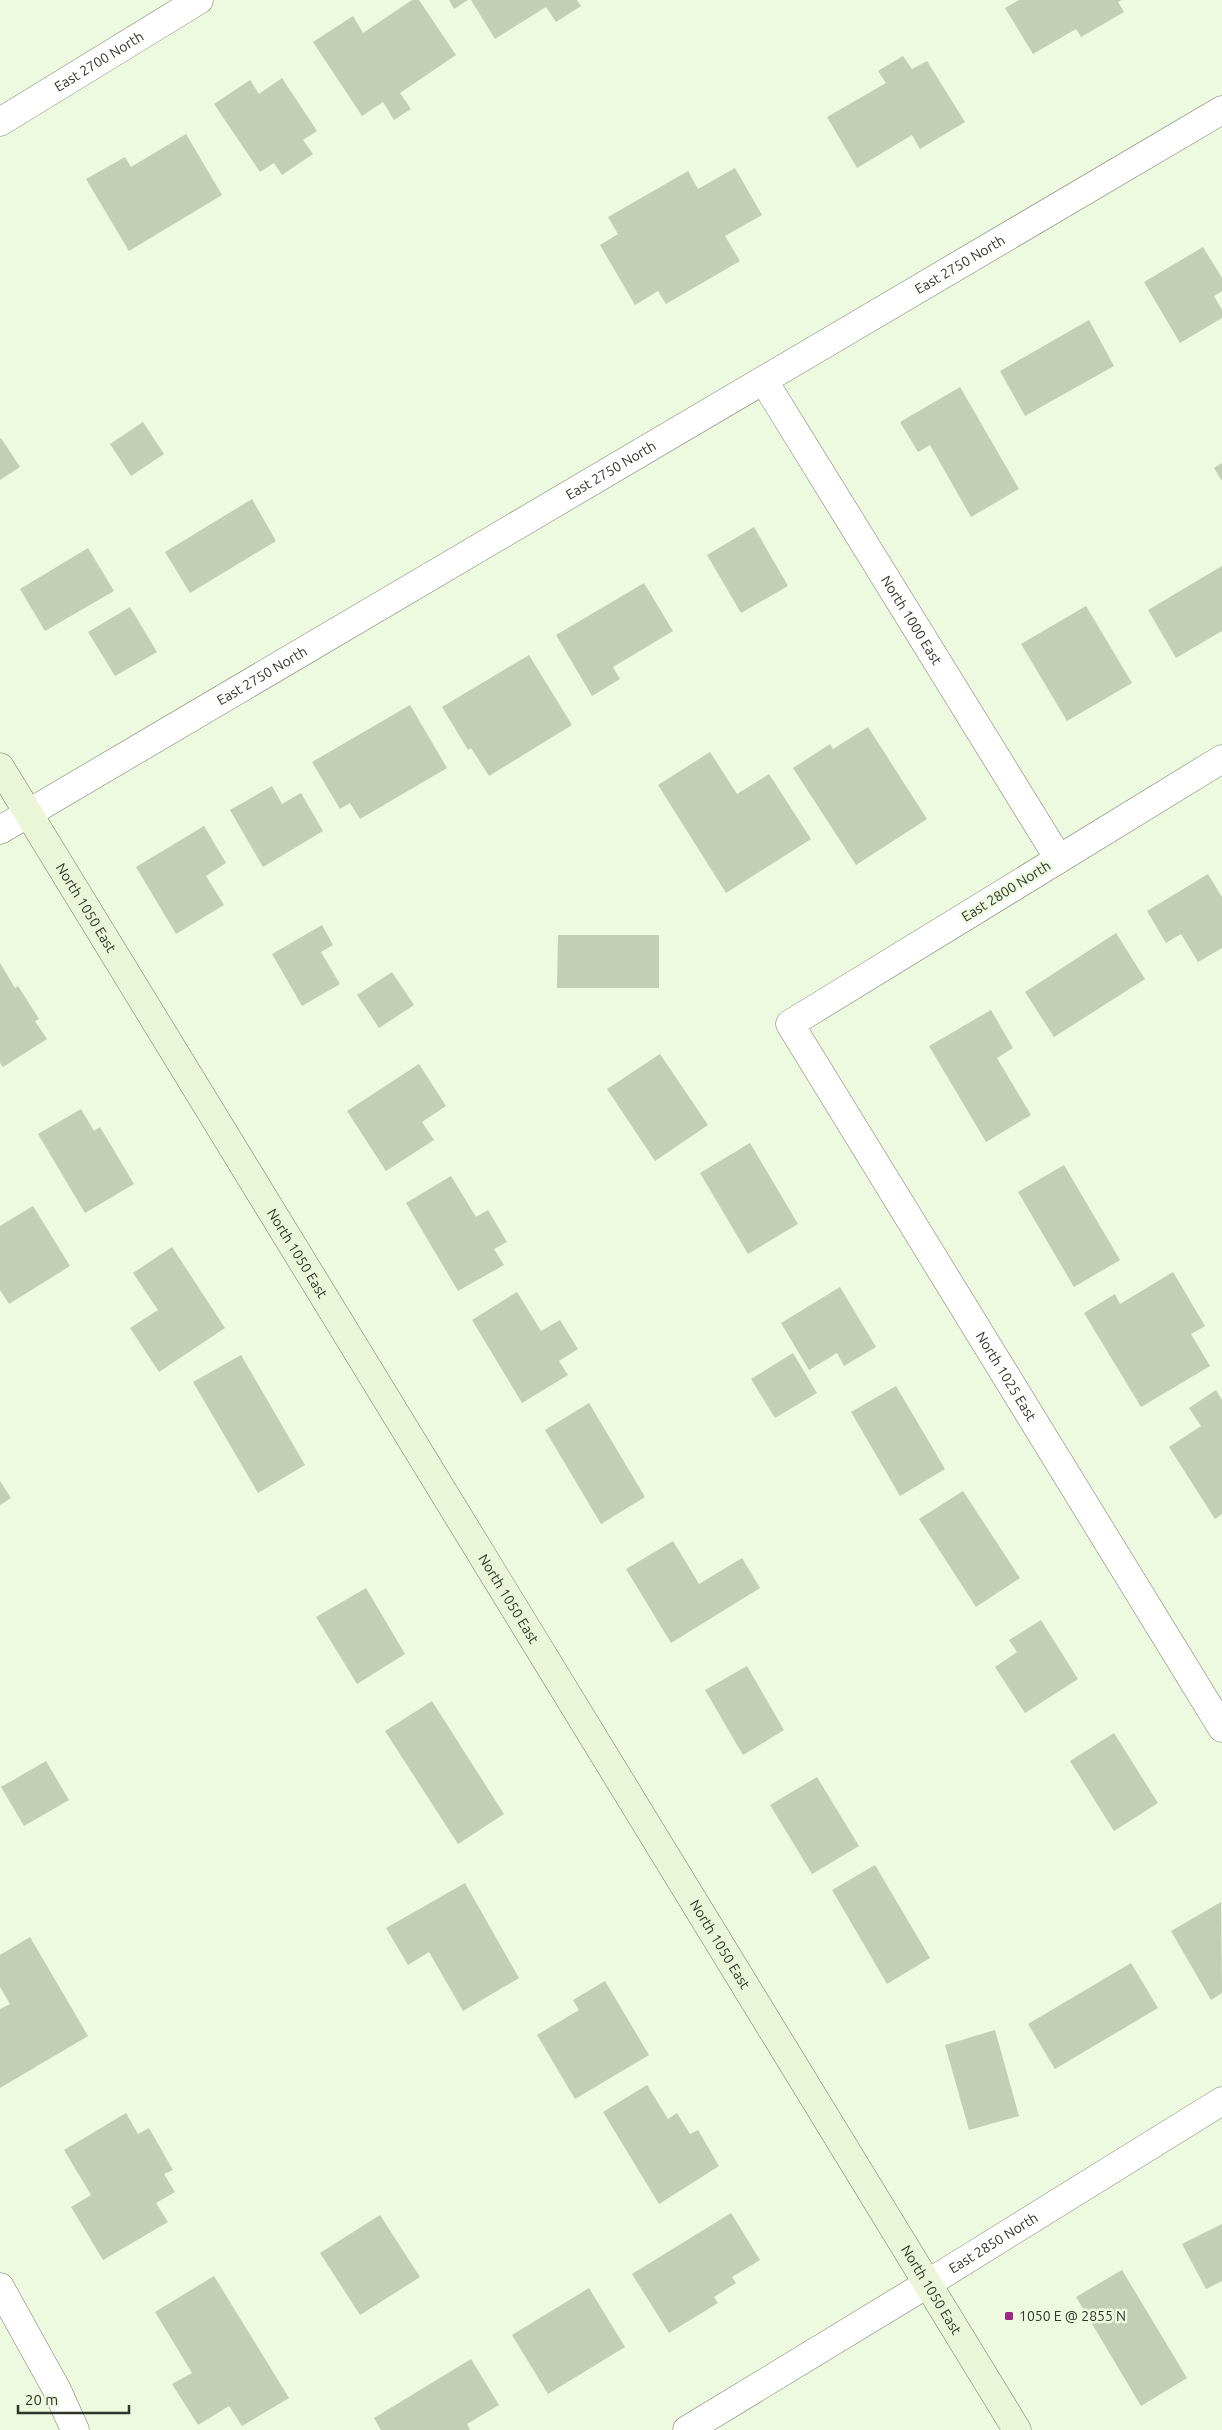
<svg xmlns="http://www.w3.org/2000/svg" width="1222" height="2430" font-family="Ubuntu,sans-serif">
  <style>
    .building { fill: #c3cfb4 }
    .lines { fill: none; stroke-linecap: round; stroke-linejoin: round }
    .minor-casing { stroke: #717b64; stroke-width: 29 }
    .tertiary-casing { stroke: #717b64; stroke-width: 29 }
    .secondary-casing { stroke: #717b64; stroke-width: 29 }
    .minor { stroke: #fff; stroke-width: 28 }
    .tertiary { stroke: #fff; stroke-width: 28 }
    .secondary { stroke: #eaf6d7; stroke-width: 28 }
    .poi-dot { fill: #9d2a86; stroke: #edfadf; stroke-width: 2 }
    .labels { text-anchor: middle; stroke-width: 5; stroke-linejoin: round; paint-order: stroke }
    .street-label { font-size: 14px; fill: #2f3429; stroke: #edfadf }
    .poi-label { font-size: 14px; fill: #2f3429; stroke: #edfadf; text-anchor: start }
  </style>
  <rect width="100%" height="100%" fill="#edfadf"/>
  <g class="building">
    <polygon points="412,0 419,0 456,55 400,93 411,109 394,120 383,102 362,116 313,42 353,16 363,33"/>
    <polygon points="449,0 468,0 454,9"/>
    <polygon points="471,0 577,0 581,6 556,22 546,7 495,39"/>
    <polygon points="1019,0 1122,0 1118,2 1124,12 1081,37 1076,29 1033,54 1005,8"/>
    <polygon points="903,56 912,69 927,61 965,122 920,149 912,135 857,168 827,117 886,83 878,71"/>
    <polygon points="282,78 317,131 303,140 313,154 282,175 274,163 260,172 214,104 250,80 259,94"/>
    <polygon points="186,134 222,195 129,251 86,179 125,157 131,167"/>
    <polygon points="735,168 762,215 725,236 740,261 666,304 658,291 635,305 600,245 618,234 608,217 688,171 698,189"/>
    <polygon points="1203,247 1222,278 1222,291 1214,296 1222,310 1222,318 1180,343 1144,282"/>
    <polygon points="1089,320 1114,366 1025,416 1000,371"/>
    <polygon points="960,387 1019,489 971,517 930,445 918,452 900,422"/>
    <polygon points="143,422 164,454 131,476 110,444"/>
    <polygon points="1,438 20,467 0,480 0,439"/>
    <polygon points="1222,463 1222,481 1214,468"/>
    <polygon points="252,499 276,541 190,593 165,552"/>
    <polygon points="754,527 788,586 741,613 707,555"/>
    <polygon points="88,548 114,591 45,631 20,589"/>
    <polygon points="1222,566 1222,631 1176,658 1148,610"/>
    <polygon points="644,583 673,631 613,667 620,679 592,696 556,635"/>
    <polygon points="1086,606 1132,683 1067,721 1021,644"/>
    <polygon points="130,607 157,652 115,676 88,632"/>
    <polygon points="529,655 572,725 489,776 471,748 468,750 442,707"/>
    <polygon points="410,705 447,768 360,819 350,803 340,809 312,762"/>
    <polygon points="868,727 927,819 856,865 793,768 830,744 833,749"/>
    <polygon points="710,752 737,794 769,774 811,839 726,893 658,785"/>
    <polygon points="272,786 282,804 301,793 323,831 263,867 230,810"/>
    <polygon points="204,826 226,863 206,876 224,905 176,934 136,867"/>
    <polygon points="1208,874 1222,897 1222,948 1198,962 1181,934 1166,943 1147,911"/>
    <polygon points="322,925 333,945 321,952 340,984 302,1006 272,954"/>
    <polygon points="1116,933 1145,979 1054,1037 1025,992"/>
    <polygon points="558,935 659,935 659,988 557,988"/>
    <polygon points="0,963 15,988 18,986 39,1019 35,1021 47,1039 3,1067 0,1063"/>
    <polygon points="392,972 414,1005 379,1028 357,995"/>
    <polygon points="991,1010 1013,1048 997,1058 1031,1115 986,1142 929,1046"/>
    <polygon points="660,1054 708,1125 655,1161 607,1089"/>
    <polygon points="419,1064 446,1106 422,1122 434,1140 386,1171 347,1111"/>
    <polygon points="81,1109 94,1131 100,1127 134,1184 85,1213 38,1134"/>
    <polygon points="750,1143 798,1224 748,1254 700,1173"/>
    <polygon points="1064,1165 1120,1260 1074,1287 1018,1192"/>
    <polygon points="451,1176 476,1217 488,1210 507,1242 494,1249 504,1265 458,1291 406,1203"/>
    <polygon points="33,1206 70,1266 9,1304 0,1290 0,1226"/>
    <polygon points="172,1247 225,1328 159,1372 130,1328 158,1310 133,1273"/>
    <polygon points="1173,1272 1205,1326 1191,1334 1210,1366 1141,1407 1084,1313 1115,1294 1120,1304"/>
    <polygon points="840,1287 876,1347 844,1366 837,1353 809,1370 781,1323"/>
    <polygon points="517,1292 541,1331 560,1320 578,1349 559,1361 568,1375 522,1403 472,1320"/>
    <polygon points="793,1353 817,1393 775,1418 751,1379"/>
    <polygon points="241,1355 305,1465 258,1493 193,1382"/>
    <polygon points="896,1386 945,1469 900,1496 851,1412"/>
    <polygon points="1216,1390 1222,1400 1222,1514 1215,1519 1169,1447 1201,1426 1189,1408"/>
    <polygon points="589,1403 645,1497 601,1524 545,1430"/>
    <polygon points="0,1481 11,1498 0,1505"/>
    <polygon points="963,1491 1020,1578 976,1607 919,1519"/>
    <polygon points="673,1541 699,1584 742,1558 760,1588 671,1643 626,1569"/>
    <polygon points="366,1588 405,1654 357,1684 316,1617"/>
    <polygon points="1041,1620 1078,1679 1025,1713 995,1667 1017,1652 1009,1640"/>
    <polygon points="747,1666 784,1730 743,1755 705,1690"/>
    <polygon points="432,1701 504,1814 458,1844 385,1731"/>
    <polygon points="1114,1733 1158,1803 1114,1831 1070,1761"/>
    <polygon points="46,1761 69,1800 24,1826 1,1787"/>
    <polygon points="817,1777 859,1846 812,1874 770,1805"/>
    <polygon points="875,1865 930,1958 887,1984 832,1890"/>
    <polygon points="465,1883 519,1978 463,2011 429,1952 408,1965 386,1928"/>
    <polygon points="1221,1902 1222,1993 1211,2000 1171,1931"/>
    <polygon points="30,1937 88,2036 0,2088 0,2009 10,2004 0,1987 0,1955"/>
    <polygon points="1131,1963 1158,2008 1055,2069 1028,2024"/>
    <polygon points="605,1981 649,2055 575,2099 537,2035 579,2010 573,2000"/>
    <polygon points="995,2030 1019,2116 969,2130 945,2045"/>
    <polygon points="647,2085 668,2119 677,2113 690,2134 698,2130 719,2166 659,2204 603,2112"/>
    <polygon points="126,2113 138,2134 149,2128 173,2170 164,2174 175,2192 156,2203 168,2222 103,2260 71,2207 91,2195 64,2150"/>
    <polygon points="731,2213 760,2260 732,2277 736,2283 714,2297 718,2303 669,2333 632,2274"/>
    <polygon points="380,2215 420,2277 360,2315 320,2253"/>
    <polygon points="1222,2224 1222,2281 1206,2289 1182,2244"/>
    <polygon points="1122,2270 1187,2378 1141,2406 1076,2297"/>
    <polygon points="214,2276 289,2398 242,2426 229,2406 198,2425 172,2384 192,2373 155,2312"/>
    <polygon points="589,2288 625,2347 548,2394 512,2335"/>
    <polygon points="471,2359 499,2405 467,2424 470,2430 381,2430 374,2418"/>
  </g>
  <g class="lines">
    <g class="minor-casing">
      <g id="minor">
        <path id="s1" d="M0,122L199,0"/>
        <path id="s2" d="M764,381L1059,859"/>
        <path id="s3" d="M1222,759L790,1024L1222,1728"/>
        <path id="s4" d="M0,830L1222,110"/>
        <polyline points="0,2287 57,2390 75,2430"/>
        <polyline points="687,2430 927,2284"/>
      </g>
    </g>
    <g class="tertiary-casing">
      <g id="tertiary">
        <path id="s5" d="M927,2284L1222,2101"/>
      </g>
    </g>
    <g class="secondary-casing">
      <g id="secondary">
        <path id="s6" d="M0,767L1017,2430"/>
      </g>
    </g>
    <use href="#minor" class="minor"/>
    <use href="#tertiary" class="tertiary"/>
    <use href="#secondary" class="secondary"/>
  </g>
  <rect class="poi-dot" x="1004" y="2311" width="10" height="10" rx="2.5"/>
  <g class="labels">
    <g class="street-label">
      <text dy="5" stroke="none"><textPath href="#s1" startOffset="116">East 2700 North</textPath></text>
      <text dy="5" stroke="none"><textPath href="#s4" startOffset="1114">East 2750 North</textPath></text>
      <text dy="5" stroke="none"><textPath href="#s4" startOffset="709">East 2750 North</textPath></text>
      <text dy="5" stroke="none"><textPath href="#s2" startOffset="281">North 1000 East</textPath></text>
      <text dy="5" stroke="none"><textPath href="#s4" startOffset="304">East 2750 North</textPath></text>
      <text transform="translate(1006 891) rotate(-32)" y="5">East 2800 North</text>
      <text dy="5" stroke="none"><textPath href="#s6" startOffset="165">North 1050 East</textPath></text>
      <text dy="5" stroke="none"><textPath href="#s6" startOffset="570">North 1050 East</textPath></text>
      <text dy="5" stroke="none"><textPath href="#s3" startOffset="920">North 1025 East</textPath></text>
      <text dy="5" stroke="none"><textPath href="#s6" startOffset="975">North 1050 East</textPath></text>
      <text dy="5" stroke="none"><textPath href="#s6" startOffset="1380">North 1050 East</textPath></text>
      <text dy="5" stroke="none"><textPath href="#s5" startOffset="78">East 2850 North</textPath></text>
      <text dy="5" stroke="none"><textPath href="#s6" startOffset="1785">North 1050 East</textPath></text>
    </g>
    <g class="poi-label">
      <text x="1019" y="2321">1050 E @ 2855 N</text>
    </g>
  </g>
  <path d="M18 2405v8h111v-8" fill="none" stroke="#2f3429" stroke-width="2.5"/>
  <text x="25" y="2405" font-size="15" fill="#2f3429" stroke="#edfadf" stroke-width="4" paint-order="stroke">20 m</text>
</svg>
